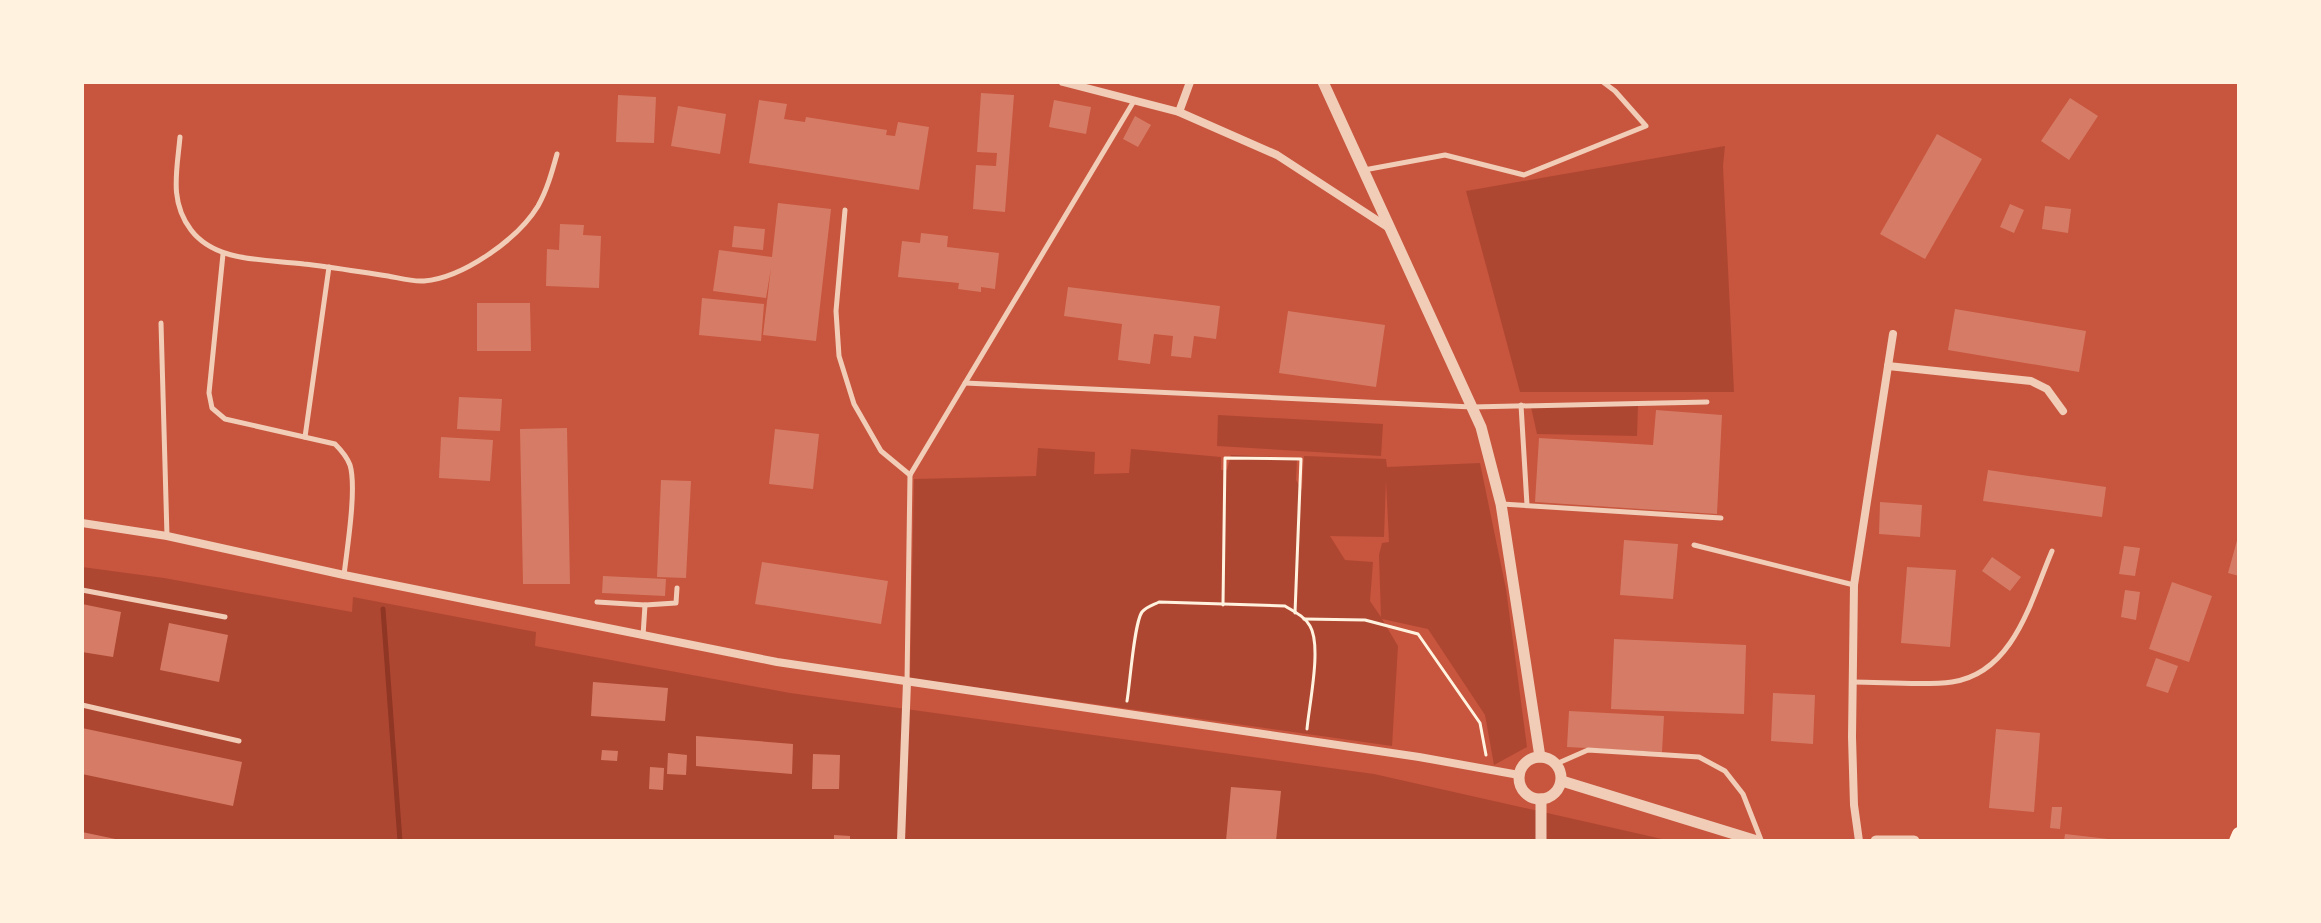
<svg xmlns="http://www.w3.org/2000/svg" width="2321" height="923" font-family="Inter,sans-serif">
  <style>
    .green { fill: #ae4732; fill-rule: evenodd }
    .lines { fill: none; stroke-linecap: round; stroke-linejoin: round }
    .stream { stroke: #8f3625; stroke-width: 5 }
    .building { fill: #d67c66 }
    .path { stroke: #fff3e0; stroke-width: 3 }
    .service { stroke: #f1ccb7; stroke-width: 5 }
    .minor { stroke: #f1ccb7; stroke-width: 8 }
    .tertiary { stroke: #f1ccb7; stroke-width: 11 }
    .primary { stroke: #fff3e0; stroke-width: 14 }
  </style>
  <rect width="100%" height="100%" fill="#c8553d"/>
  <g class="green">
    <polygon points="1725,146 1723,166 1734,392 1520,392 1466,191"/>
    <polygon points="1638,405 1637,436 1537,434 1531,407"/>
    <polygon points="1218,415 1383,424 1381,456 1217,446"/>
    <path d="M1038,448L1095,452L1094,474L1129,473L1131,449L1221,457V470H1227L1231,455L1297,458L1296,480L1302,490L1304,456L1386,459L1387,467L1480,463L1506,589L1527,747L1494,765L1485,715L1428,629L1382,619L1398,646L1392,746L910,678L914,479L1036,476ZM1386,481L1389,542L1382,543L1379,555L1381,617L1370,601L1373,562L1345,560L1330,536L1384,537Z"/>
    <polygon points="82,567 164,578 352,612 353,597 536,632 535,646 790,693 1374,774 1671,841 82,841"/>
  </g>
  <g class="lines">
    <polyline class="stream" points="383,609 400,841"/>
  </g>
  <g class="building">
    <polygon points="981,93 1014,95 1005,212 973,209 976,165 996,166 997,153 977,152"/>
    <polygon points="618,95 656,97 654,143 616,142"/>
    <polygon points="2070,98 2098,116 2069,160 2041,141"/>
    <polygon points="759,100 787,104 784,119 805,122 806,117 887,130 886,135 895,136 898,122 929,127 919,190 749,163"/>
    <polygon points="1054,100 1091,107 1086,134 1049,127"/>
    <polygon points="678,106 726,114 720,154 671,146"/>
    <polygon points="1135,116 1151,125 1138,147 1123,139"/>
    <polygon points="1937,134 1982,159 1925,259 1880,234"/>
    <polygon points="778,203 831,209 816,341 763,335 771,268 766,298 713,291 719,250 772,257"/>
    <polygon points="2010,204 2024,210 2014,233 2000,227"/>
    <polygon points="2045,206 2071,209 2068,233 2042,229"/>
    <polygon points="560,224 584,225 583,235 601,236 599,288 546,286 547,249 559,250"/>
    <polygon points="734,226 765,229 763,250 732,247"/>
    <polygon points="921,233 948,236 947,247 999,253 995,289 981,287 981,292 958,289 959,283 898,277 902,241 920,243"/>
    <polygon points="1068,287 1220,306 1216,339 1194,336 1191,358 1171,356 1173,336 1154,334 1150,364 1118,360 1122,324 1064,316"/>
    <polygon points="702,298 764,304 761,341 699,335"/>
    <polygon points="477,303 530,303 531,351 477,351"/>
    <polygon points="1955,309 2086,331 2079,372 1948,350"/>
    <polygon points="1288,311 1385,325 1376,387 1279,373"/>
    <polygon points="459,397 502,399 500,431 457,429"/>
    <polygon points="1656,410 1722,415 1717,514 1535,502 1539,438 1653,445"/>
    <polygon points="567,428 570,584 523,584 520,429"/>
    <polygon points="775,429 819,434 813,489 769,484"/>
    <polygon points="441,437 493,440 490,481 439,478"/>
    <polygon points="1988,470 2106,487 2102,517 1983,501"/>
    <polygon points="661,480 691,481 686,578 657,577"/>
    <polygon points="1880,502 1922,505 1920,537 1879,534"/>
    <polygon points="2238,537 2239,537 2239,576 2228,573"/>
    <polygon points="1624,540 1678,544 1673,599 1620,595"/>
    <polygon points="2124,546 2140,548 2135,576 2119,574"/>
    <polygon points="1992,557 2021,577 2010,591 1982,571"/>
    <polygon points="762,562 888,581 881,624 755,604"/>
    <polygon points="1907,567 1956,570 1950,647 1901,643"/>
    <polygon points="603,576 666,579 665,596 602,593"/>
    <polygon points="2172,582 2212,596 2189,662 2149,649"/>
    <polygon points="2125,590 2140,592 2136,620 2121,617"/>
    <polygon points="82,604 121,612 113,657 82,652"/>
    <polygon points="169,623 228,635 219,682 160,670"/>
    <polygon points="1614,639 1746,645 1744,714 1611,709"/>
    <polygon points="2156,658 2178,666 2168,693 2146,686"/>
    <polygon points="593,682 668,688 665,721 591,716"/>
    <polygon points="1773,693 1815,695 1813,744 1771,741"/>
    <polygon points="1569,711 1664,716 1662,752 1567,747"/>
    <polygon points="82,728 242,762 233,806 82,774"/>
    <polygon points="1996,729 2040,733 2034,812 1989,808"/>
    <polygon points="696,736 793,744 792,774 696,766"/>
    <polygon points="602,750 618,751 617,761 601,760"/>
    <polygon points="668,753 687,755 686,775 667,774"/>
    <polygon points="813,754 840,755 839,789 812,789"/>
    <polygon points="650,767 664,768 663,790 649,789"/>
    <polygon points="1231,787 1281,791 1276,841 1226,841"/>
    <polygon points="2052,807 2062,807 2060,829 2050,828"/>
    <polygon points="82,832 120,840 120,841 82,841"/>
    <polygon points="2065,834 2108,839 2108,841 2064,841"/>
    <polygon points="834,835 850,836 850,841 834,841"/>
  </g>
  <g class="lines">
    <g class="path">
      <polyline points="1223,605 1225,458 1301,459 1295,613"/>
      <polyline points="1304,619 1365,620 1418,634 1480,723 1486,755"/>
      <path d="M1127,701C1130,684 1134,623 1142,612C1146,607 1153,605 1159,602L1285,606C1295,612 1304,616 1310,626C1322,646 1309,705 1307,729"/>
    </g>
    <g class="service">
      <path d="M180,137C177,171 169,201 191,230C216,263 266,259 304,264C332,267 360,272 388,276C399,278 413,282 424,281C463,278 518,239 538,206C547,190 552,172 557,154"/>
      <polyline points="1364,170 1445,155 1524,175 1646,126 1615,91 1603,82"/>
      <polyline points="845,210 836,311 839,356 854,404 881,451 910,475"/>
      <path d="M223,254L209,393L212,408L225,419L335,444C341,450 347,457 350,465C357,488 347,549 344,575"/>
      <polyline points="161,323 167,536"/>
      <polyline points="965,383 1472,407 1707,402"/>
      <polyline points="1521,405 1527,505"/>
      <polyline points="305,437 329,267"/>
      <polyline points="1502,504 1721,518"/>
      <polyline points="1694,545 1854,585"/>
      <polyline points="82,590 225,617"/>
      <polyline points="597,602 645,605 676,603 677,588"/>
      <polyline points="643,636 645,605"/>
      <polyline points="907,681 910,475 1134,101"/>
      <path d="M1853,682C1882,682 1925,686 1952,682C2014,673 2031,600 2052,551"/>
      <polyline points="82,705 239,741"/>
      <polyline points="1556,764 1588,750 1699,757 1725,771 1743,794 1761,840"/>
    </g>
    <g class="minor">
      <polyline points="1063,82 1179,112 1277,155 1389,228"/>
      <polyline points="1179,112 1190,82"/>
      <polyline points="1888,366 2031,381 2047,389 2063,411"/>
      <polyline points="82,523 167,536 344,575 777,662 1419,757 1519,775"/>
      <polyline points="901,841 907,682"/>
      <polyline points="1859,841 1854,805 1852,737 1854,585 1893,334"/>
    </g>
    <g class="tertiary">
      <polyline points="1323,82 1481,427 1501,504 1540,757"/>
      <circle cx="1540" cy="778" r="21"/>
      <polyline points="1562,781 1757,841"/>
      <polyline points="1541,799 1541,841"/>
      <polyline points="1876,841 1914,841"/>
    </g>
    <polyline class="primary" points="2236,841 2239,834"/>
  </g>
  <rect width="2321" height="923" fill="none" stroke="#fff3e0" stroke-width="168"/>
</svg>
